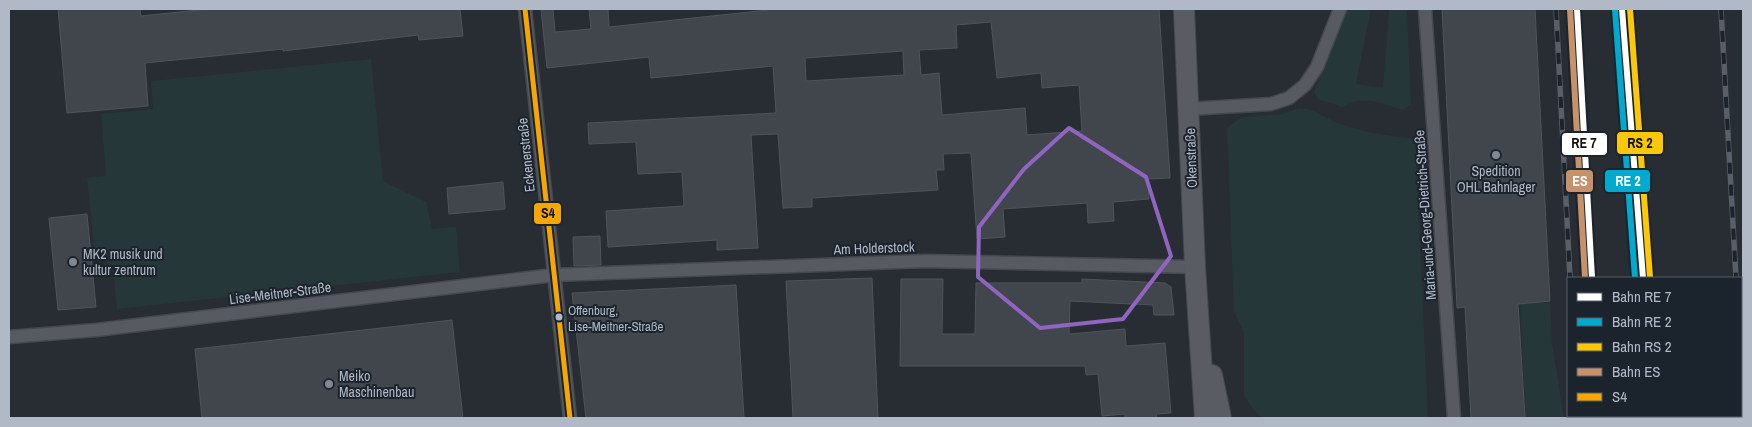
<svg xmlns="http://www.w3.org/2000/svg" width="1752" height="427" font-family="'Archivo Narrow',sans-serif">
  <style>
    .green { fill: #253739 }
    .building { fill: #41464c; stroke: #4f545b; fill-rule: evenodd }
    .lines { fill: none; stroke-linecap: round; stroke-linejoin: round }
    .street-casing { stroke: #45494e; stroke-width: 15 }
    .primary-casing { stroke: #444950; stroke-width: 22 }
    .street { stroke: #575b61; stroke-width: 12 }
    .primary { stroke: #595d63; stroke-width: 20 }
    .rail-casing { stroke: #5a5f65; stroke-width: 5.5 }
    .rail { stroke: #1b232d; stroke-width: 4; stroke-dasharray: 11; stroke-linecap: butt }
    .bus-1-casing { stroke: #1b232d; stroke-width: 9 }
    .bus-1 { stroke: #f7a600; stroke-width: 5 }
    .rail-1-casing { stroke: #1b232d; stroke-width: 10 }
    .rail-2-casing { stroke: #1b232d; stroke-width: 10 }
    .rail-3-casing { stroke: #1b232d; stroke-width: 10 }
    .rail-4-casing { stroke: #1b232d; stroke-width: 10 }
    .rail-1 { stroke: #fff; stroke-width: 6 }
    .rail-2 { stroke: #00a9ce; stroke-width: 6 }
    .rail-3 { stroke: #fbc707; stroke-width: 6 }
    .rail-4 { stroke: #c7916a; stroke-width: 6 }
    .marked { fill: none; stroke: #9064c1; stroke-width: 4; stroke-linejoin: round }
    .poi-dot { fill: #808892; stroke: #1b232d; stroke-width: 2 }
    .bus-dot { fill: #b0b9c5; stroke: #1b232d; stroke-width: 2 }
    .labels { text-anchor: middle; stroke-width: 4; stroke-linejoin: round; paint-order: stroke }
    .bus-label { font-size: 13px; fill: #b0b9c5; stroke: #1b232d; text-anchor: start }
    .street-label { font-size: 14px; fill: #b0b9c5; stroke: #1b232d }
    .poi-label { font-size: 14px; fill: #b0b9c5; stroke: #1b232d; text-anchor: start }
    .line-badge { stroke: #1b232d; stroke-width: 2 }
    .badge-label { font-size: 14px; text-anchor: middle; font-weight: bold; fill: #fff }
    .pale-badge-label { font-size: 14px; text-anchor: middle; font-weight: bold; fill: #111 }
  </style>
  <rect width="100%" height="100%" fill="#272d33"/>
  <g class="green">
    <path d="M1346,9H1371L1356,84L1383,88L1389,9H1407L1411,104L1403,110C1380,103 1365,94 1342,107L1318,99L1314,92Z"/>
    <polygon points="371,59 383,181 426,202 432,229 456,227 460,272 117,309 113,266 95,255 87,178 106,176 101,114 153,109 151,81"/>
    <path d="M1299,108C1315,108 1324,118 1338,123C1363,132 1389,136 1415,139L1428,418H1264L1257,414L1244,396V332L1234,312L1227,128L1240,118L1283,114Z"/>
    <polygon points="1550,301 1552,344 1564,418 1525,418 1520,304"/>
  </g>
  <g class="building">
    <polygon points="58,9 140,9 141,16 208,9 460,9 463,36 419,40 418,35 283,51 283,49 145,63 148,106 67,113"/>
    <path d="M541,9H553L555,32L591,29L589,9H608L609,27L768,10V9H1159L1170,178L1148,179L1149,199L1113,202L1114,221L1088,223L1087,203L1003,209L1005,237L977,239L971,153L943,154L944,170H936L938,190L812,198V207L783,208L778,134L751,135L758,248L717,250V240L608,247L606,211L684,206L682,172L638,174L636,142L589,144L588,123L776,113L773,66L651,78L649,57L547,68ZM991,22L997,78L1041,73L1042,88L1079,85L1082,131L1027,135L1025,108L942,115L939,73L921,75L919,50L957,48L956,25ZM903,51L904,75L806,81L805,58Z"/>
    <polygon points="1442,9 1535,9 1550,301 1518,304 1525,418 1471,418 1465,307 1457,308"/>
    <polygon points="503,182 505,209 449,214 447,188"/>
    <polygon points="87,214 96,307 58,310 49,218"/>
    <polygon points="600,236 601,265 574,266 573,237"/>
    <polygon points="872,278 878,418 793,418 786,281"/>
    <polygon points="901,279 943,279 942,334 975,334 976,283 1082,283 1082,279 1165,283 1171,287 1174,315 1154,315 1153,305 1070,301 1069,334 1125,329 1126,346 1165,343 1171,413 1156,414 1157,418 1125,418 1125,414 1102,416 1098,374 1086,375 1085,366 900,366"/>
    <polygon points="736,285 744,418 586,418 572,293"/>
    <polygon points="452,320 463,418 202,418 195,349"/>
  </g>
  <g class="lines">
    <g class="street-casing">
      <g id="street">
        <polyline points="525,9 570,418"/>
        <polyline points="1425,9 1454,418"/>
        <polyline points="1188,109 1271,104 1289,98 1305,85 1317,67 1340,9"/>
        <polyline points="9,337 96,330 554,275 925,261 1195,267"/>
      </g>
    </g>
    <g class="primary-casing">
      <g id="primary">
        <polyline points="1184,9 1195,267 1205,418"/>
        <polyline points="1212,375 1221,418"/>
      </g>
    </g>
    <use href="#street" class="street"/>
    <use href="#primary" class="primary"/>
    <g class="rail-casing">
      <g id="rail">
        <polyline points="1556,9 1570,278"/>
        <polyline points="1721,9 1736,278"/>
        <polyline points="1741,356 1743,399"/>
        <polyline points="1577,416 1577,418"/>
      </g>
    </g>
    <use href="#rail" class="rail"/>
    <g class="bus-1-casing">
      <polyline id="bus-1" points="525,9 570,418"/>
    </g>
    <use href="#bus-1" class="bus-1"/>
    <g class="rail-1-casing">
      <g id="rail-1">
        <polyline points="1577,9 1592,278"/>
        <polyline points="1622,9 1643,278"/>
      </g>
    </g>
    <g class="rail-2-casing">
      <polyline id="rail-2" points="1615,10 1635,278"/>
    </g>
    <g class="rail-3-casing">
      <polyline id="rail-3" points="1630,9 1650,277"/>
    </g>
    <g class="rail-4-casing">
      <polyline id="rail-4" points="1570,9 1585,278"/>
    </g>
    <use href="#rail-1" class="rail-1"/>
    <use href="#rail-2" class="rail-2"/>
    <use href="#rail-3" class="rail-3"/>
    <use href="#rail-4" class="rail-4"/>
  </g>
  <path class="marked" d="M1069,128L1146,177L1171,256L1123,319L1040,328L978,277L979,227L1024,169Z"/>
  <g class="poi-dot">
    <circle cx="1496" cy="155" r="5"/>
    <circle cx="73" cy="262" r="5"/>
    <circle cx="329" cy="384" r="5"/>
  </g>
  <circle class="bus-dot" cx="559" cy="317" r="4.5"/>
  <g class="labels">
    <g class="bus-label">
      <text x="568" y="315">Offenburg,<tspan x="568" dy="16">Lise-Meitner-Straße</tspan></text>
    </g>
    <g class="street-label">
      <text transform="translate(526 155) rotate(-96)" y="5">Eckenerstraße</text>
      <text transform="translate(1191 158) rotate(-92)" y="5">Okenstraße</text>
      <text transform="translate(1425 215) rotate(-94)" y="5">Maria-und-Georg-Dietrich-Straße</text>
      <text transform="translate(874 248) rotate(-2)" y="5">Am Holderstock</text>
      <text transform="translate(280 293) rotate(-7)" y="5">Lise-Meitner-Straße</text>
    </g>
    <g class="poi-label">
      <text x="1496" y="176" text-anchor="middle">Spedition<tspan x="1496" dy="16">OHL Bahnlager</tspan></text>
      <text x="83" y="259">MK2 musik und<tspan x="83" dy="16">kultur zentrum</tspan></text>
      <text x="339" y="381">Meiko<tspan x="339" dy="16">Maschinenbau</tspan></text>
    </g>
  </g>
  <g class="line-badge">
    <rect x="1616" y="131" width="48" height="24" rx="5" fill="#fbc707"/>
    <rect x="1561" y="132" width="47" height="24" rx="5" fill="#fff"/>
    <rect x="1565" y="169" width="29" height="24" rx="5" fill="#c7916a"/>
    <rect x="1604" y="169" width="47" height="24" rx="5" fill="#00a9ce"/>
    <rect x="533" y="202" width="29" height="23" rx="5" fill="#f7a600"/>
  </g>
  <g class="badge-label">
    <text x="1580" y="186">ES</text>
    <text x="1628" y="186">RE 2</text>
  </g>
  <g class="pale-badge-label">
    <text x="1640" y="148">RS 2</text>
    <text x="1584" y="148">RE 7</text>
    <text x="548" y="218">S4</text>
  </g>
  <rect width="1752" height="427" fill="none" stroke="#b0b9c5" stroke-width="20"/>
  <rect x="1567" y="277" width="175" height="140" fill="#1b232d" stroke="#575f6a"/>
  <rect x="1577" y="293" width="25" height="8" fill="#ffffff" stroke="#575f6a"/>
  <text x="1612" y="302" font-size="15" fill="#b0b9c5">Bahn RE 7</text>
  <rect x="1577" y="318" width="25" height="8" fill="#00a9ce" stroke="#575f6a"/>
  <text x="1612" y="327" font-size="15" fill="#b0b9c5">Bahn RE 2</text>
  <rect x="1577" y="343" width="25" height="8" fill="#fbc707" stroke="#575f6a"/>
  <text x="1612" y="352" font-size="15" fill="#b0b9c5">Bahn RS 2</text>
  <rect x="1577" y="368" width="25" height="8" fill="#c7916a" stroke="#575f6a"/>
  <text x="1612" y="377" font-size="15" fill="#b0b9c5">Bahn ES</text>
  <rect x="1577" y="393" width="25" height="8" fill="#f7a600" stroke="#575f6a"/>
  <text x="1612" y="402" font-size="15" fill="#b0b9c5">S4</text>
</svg>
